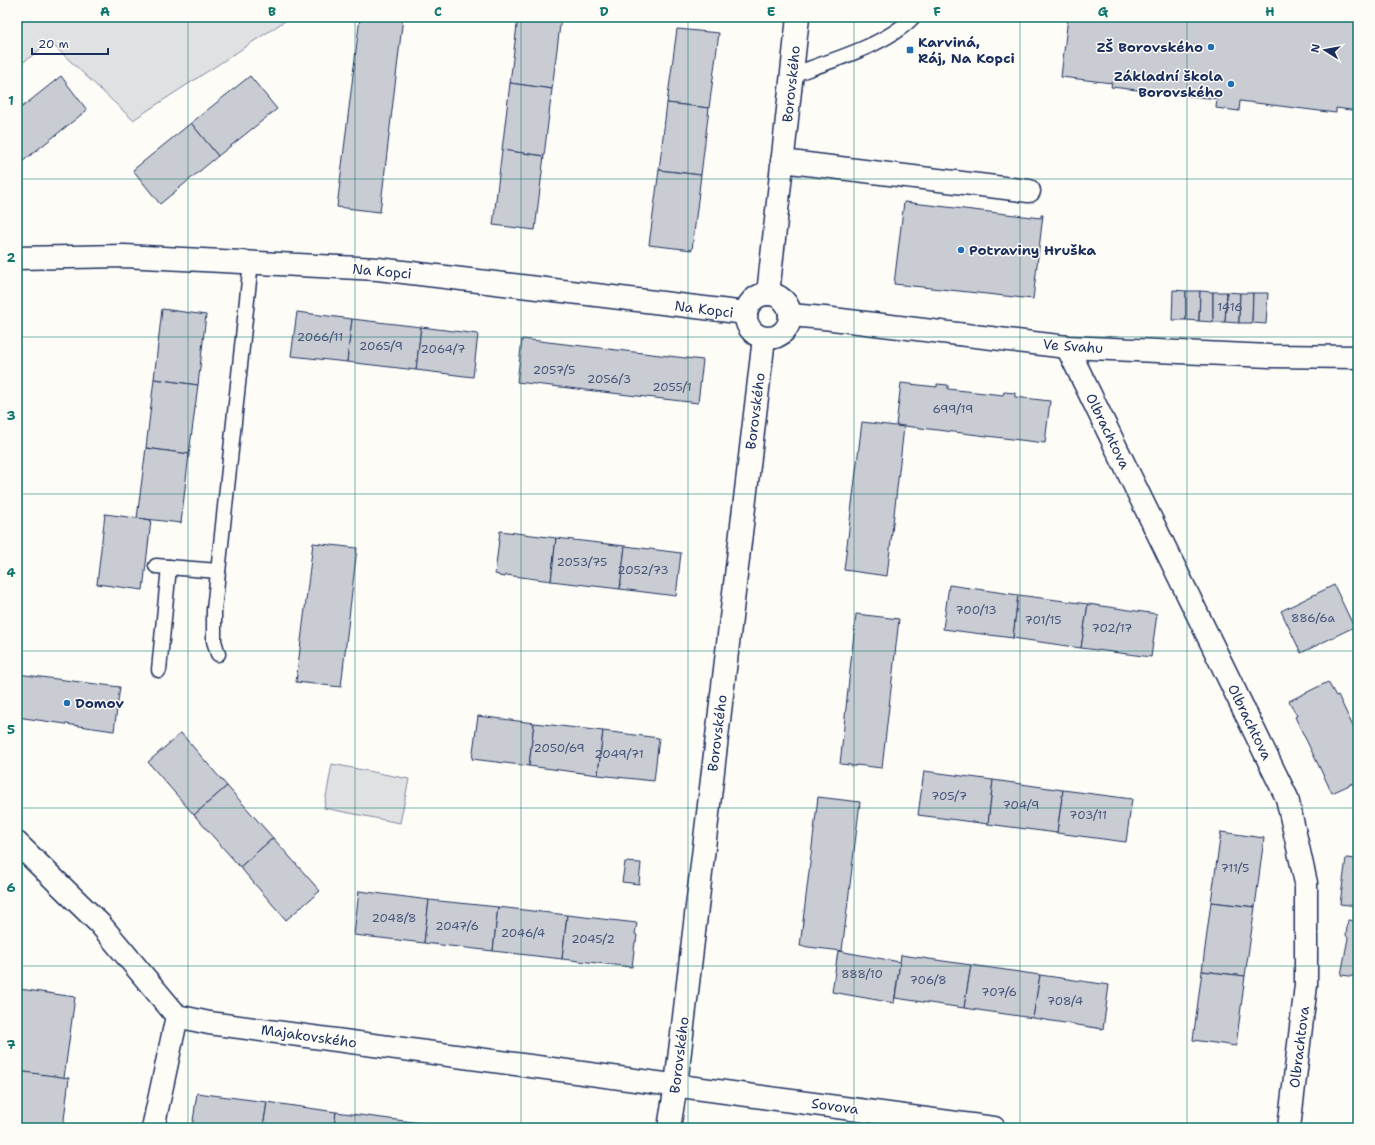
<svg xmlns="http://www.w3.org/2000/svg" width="1375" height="1145" font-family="'Shantell Sans',sans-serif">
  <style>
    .green { fill: #e0e1e3; stroke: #7e88a0 }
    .building { fill: #c9ccd3; stroke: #1b2f5e }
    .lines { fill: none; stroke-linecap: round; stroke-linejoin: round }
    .lane-casing { stroke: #1b2f5e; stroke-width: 17 }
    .street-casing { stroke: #1b2f5e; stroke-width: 25 }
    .secondary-casing { stroke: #1b2f5e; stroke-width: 25 }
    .lane { stroke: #fdfcf7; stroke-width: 14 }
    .street { stroke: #fdfcf7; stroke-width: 22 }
    .secondary { stroke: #fdfcf7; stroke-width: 22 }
    .grid { fill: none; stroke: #0f766e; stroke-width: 1; stroke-opacity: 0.55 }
    .poi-dot { fill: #1f6fb2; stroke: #fdfcf7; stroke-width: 1.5 }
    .labels { text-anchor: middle; stroke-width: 3; stroke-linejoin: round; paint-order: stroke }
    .number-label { font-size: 12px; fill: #46567b }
    .poi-label { font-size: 14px; font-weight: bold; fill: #1b2f5e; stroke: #fdfcf7; text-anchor: start }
    .street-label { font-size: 14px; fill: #1b2f5e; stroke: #fdfcf7 }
    .neatline { fill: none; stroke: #0f766e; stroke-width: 1.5 }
    .grid-label { font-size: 13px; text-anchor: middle; font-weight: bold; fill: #0f766e }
  </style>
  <rect width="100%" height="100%" fill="#fdfcf7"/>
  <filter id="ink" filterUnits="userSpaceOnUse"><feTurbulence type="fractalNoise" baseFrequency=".025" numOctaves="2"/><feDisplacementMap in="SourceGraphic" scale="8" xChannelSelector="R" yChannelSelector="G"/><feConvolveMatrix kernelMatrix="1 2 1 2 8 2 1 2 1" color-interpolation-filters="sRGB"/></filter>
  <g filter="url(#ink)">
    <g class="green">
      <polygon points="17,17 291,17 133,120 50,42 17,67"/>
      <polygon points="332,764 409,779 400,823 324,808"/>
    </g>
    <g class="building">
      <polygon points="360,17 403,17 380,212 337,207"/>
      <polygon points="518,17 561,17 552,89 510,83"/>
      <polygon points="1068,17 1358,17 1358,111 1336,108 1336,113 1240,101 1239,111 1216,108 1217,99 1111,87 1112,83 1061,77"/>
      <polygon points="677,29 719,33 709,108 667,103"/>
      <polygon points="61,76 87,110 17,166 17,111"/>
      <polygon points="250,76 277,109 218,156 191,123"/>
      <polygon points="510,83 552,89 544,156 502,150"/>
      <polygon points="667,103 709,108 701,175 659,170"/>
      <polygon points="191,123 218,156 160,204 133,170"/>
      <polygon points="502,150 544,156 535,230 493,225"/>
      <polygon points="659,170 701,175 692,250 649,245"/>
      <polygon points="904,202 1041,218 1041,215 1043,215 1033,299 894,284"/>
      <polygon points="1173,290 1186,291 1186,320 1172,320"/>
      <polygon points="1186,291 1200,291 1199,321 1186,320"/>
      <polygon points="1200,291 1213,292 1213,322 1199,321"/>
      <polygon points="1213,292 1227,292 1225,322 1213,322"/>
      <polygon points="1227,292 1240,293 1239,323 1225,322"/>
      <polygon points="1240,293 1253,293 1252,323 1239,323"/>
      <polygon points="1253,293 1268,293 1266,324 1252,323"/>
      <polygon points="162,309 206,315 198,385 154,379"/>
      <polygon points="297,312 352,319 347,362 291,356"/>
      <polygon points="352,319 421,327 416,370 347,362"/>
      <polygon points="421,327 478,334 473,377 416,370"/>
      <polygon points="522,339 703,360 698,403 517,382"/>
      <polygon points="154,379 198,385 189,454 146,448"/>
      <polygon points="901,383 937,387 937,384 948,385 948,389 1003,395 1004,392 1015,393 1015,397 1050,401 1045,443 896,425"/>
      <polygon points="862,422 904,427 887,576 844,570"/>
      <polygon points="146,448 189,454 181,523 137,518"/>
      <polygon points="105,514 151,520 143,590 97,584"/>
      <polygon points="500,531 556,538 551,581 506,575 505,577 499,576 499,575 495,574"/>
      <polygon points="556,538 625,546 620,589 551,581"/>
      <polygon points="313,543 357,548 341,687 296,682"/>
      <polygon points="625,546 681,553 676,596 620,589"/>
      <polygon points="949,585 1018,595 1013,638 943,629"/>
      <polygon points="1334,585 1354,627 1301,653 1281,611"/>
      <polygon points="1018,595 1088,604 1081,648 1013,638"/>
      <polygon points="1088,604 1157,614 1151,657 1081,648"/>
      <polygon points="856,614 899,619 882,768 856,765 856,766 851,766 851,765 840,764"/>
      <polygon points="17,674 120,687 114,731 17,717"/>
      <polygon points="1328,682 1336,696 1338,695 1358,737 1358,781 1332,793 1295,717 1297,716 1289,701"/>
      <polygon points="478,716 534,723 529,766 472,759"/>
      <polygon points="534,723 603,731 598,775 529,766"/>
      <polygon points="603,731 659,738 654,781 598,775"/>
      <polygon points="181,733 227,786 194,815 148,762"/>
      <polygon points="924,771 993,780 988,824 918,815"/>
      <polygon points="993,780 1063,790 1057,833 988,824"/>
      <polygon points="227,786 273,838 240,867 194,815"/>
      <polygon points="1063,790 1132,799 1126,842 1057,833"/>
      <polygon points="818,797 860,802 842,951 800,946"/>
      <polygon points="1221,832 1264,838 1255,907 1211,902"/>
      <polygon points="273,838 320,891 286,920 240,867"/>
      <polygon points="1346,858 1358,859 1358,906 1340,904"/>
      <polygon points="625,862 641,863 639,884 622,882"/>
      <polygon points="359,891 429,900 424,943 354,935"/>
      <polygon points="429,900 498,907 493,951 424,943"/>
      <polygon points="1211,902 1255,907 1245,976 1202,971"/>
      <polygon points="498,907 567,915 562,959 493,951"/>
      <polygon points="567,915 637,923 635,934 637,935 636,942 635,942 632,967 562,959"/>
      <polygon points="1348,920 1358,921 1358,977 1341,975 1348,938 1346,935"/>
      <polygon points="838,951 900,962 894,1003 832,992"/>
      <polygon points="901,955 971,965 964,1008 895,998"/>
      <polygon points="971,965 1040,975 1033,1018 964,1008"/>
      <polygon points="1202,971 1245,976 1236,1046 1193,1040"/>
      <polygon points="1040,975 1109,985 1103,1029 1033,1018"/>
      <polygon points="20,989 75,997 64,1078 17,1071 17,1011"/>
      <polygon points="17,1071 69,1078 63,1128 17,1128"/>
      <polygon points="197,1093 267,1102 263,1128 192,1128"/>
      <polygon points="267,1102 336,1112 334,1128 263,1128"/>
      <polygon points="336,1112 405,1121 404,1128 334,1128"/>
      <polygon points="405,1121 459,1128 404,1128"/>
    </g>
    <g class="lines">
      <g class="lane-casing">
        <g id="lane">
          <path d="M791,75C828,62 887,45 913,17"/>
          <polyline points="156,566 218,571"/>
          <polyline points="218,654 214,641 214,610 251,262"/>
          <polyline points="159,670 169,567"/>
        </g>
      </g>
      <g class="street-casing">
        <g id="street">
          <polyline points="782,161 1029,191"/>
          <polyline points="17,258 124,256 378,269 746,313"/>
          <polyline points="790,315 824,318 1067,347 1270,356 1358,357"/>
          <polyline points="1067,347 1287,798 1306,883 1306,985 1289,1128"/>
          <polyline points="17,843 100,924 177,1016 209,1023 994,1128"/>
          <polyline points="153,1128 177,1016"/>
        </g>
      </g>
      <g class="secondary-casing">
        <g id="secondary">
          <circle cx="768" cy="316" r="22"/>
          <polyline points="768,294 798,17"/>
          <polyline points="669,1128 676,1085 764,338"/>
        </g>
      </g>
      <use href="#lane" class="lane"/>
      <use href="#street" class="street"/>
      <use href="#secondary" class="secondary"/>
    </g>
  </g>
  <path class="grid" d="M188,17V1128M355,17V1128M521,17V1128M688,17V1128M854,17V1128M1020,17V1128M1187,17V1128M17,179H1358M17,337H1358M17,494H1358M17,651H1358M17,808H1358M17,966H1358"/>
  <g class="poi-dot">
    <circle cx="1211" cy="47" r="4"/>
    <rect x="906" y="46" width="8" height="8" rx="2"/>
    <circle cx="1231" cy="84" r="4"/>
    <circle cx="961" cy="250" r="4"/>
    <circle cx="67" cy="703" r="4"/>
  </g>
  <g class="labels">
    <g class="number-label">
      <text x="1230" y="311">1416</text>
      <text x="320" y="341">2066/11</text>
      <text x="381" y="350">2065/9</text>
      <text x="443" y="353">2064/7</text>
      <text x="554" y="374">2057/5</text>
      <text x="609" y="383">2056/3</text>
      <text x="672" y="391">2055/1</text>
      <text x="953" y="413">699/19</text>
      <text x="582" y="566">2053/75</text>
      <text x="643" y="574">2052/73</text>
      <text x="976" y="614">700/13</text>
      <text x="1313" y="622">886/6a</text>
      <text x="1043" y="624">701/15</text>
      <text x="1112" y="632">702/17</text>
      <text x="559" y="752">2050/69</text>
      <text x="619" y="758">2049/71</text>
      <text x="949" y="800">705/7</text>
      <text x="1021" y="809">704/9</text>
      <text x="1088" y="819">703/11</text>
      <text x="1235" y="872">711/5</text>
      <text x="394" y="922">2048/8</text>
      <text x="457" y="930">2047/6</text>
      <text x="523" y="937">2046/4</text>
      <text x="593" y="943">2045/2</text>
      <text x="862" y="978">888/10</text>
      <text x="928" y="984">706/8</text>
      <text x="999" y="996">707/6</text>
      <text x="1065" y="1005">708/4</text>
    </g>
    <g class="poi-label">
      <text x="918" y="47">Karviná,<tspan x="918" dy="16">Ráj, Na Kopci</tspan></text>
      <text x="1203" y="52" text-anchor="end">ZŠ Borovského</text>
      <text x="1223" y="81" text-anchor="end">Základní škola<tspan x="1223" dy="16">Borovského</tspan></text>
      <text x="969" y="255">Potraviny Hruška</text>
      <text x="75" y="708">Domov</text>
    </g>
    <g class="street-label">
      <text transform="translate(791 84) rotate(-84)" y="5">Borovského</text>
      <text transform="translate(382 271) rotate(5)" y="5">Na Kopci</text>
      <text transform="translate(704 309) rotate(7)" y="5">Na Kopci</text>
      <text transform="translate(1073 346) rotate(4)" y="5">Ve Svahu</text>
      <text transform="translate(755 411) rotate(-83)" y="5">Borovského</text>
      <text transform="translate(1108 431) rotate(64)" y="5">Olbrachtova</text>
      <text transform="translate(1250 722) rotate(64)" y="5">Olbrachtova</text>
      <text transform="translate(717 733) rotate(-83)" y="5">Borovského</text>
      <text transform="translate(309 1036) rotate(8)" y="5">Majakovského</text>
      <text transform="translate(1299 1047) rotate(-83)" y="5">Olbrachtova</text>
      <text transform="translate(679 1055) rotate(-83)" y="5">Borovského</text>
      <text transform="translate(835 1106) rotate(8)" y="5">Sovova</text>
    </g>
  </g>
  <rect width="1375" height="1145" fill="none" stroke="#fdfcf7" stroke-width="44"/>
  <g transform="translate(1325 50) rotate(281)" stroke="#fdfcf7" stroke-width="3" paint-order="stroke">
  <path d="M0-3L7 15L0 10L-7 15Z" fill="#1b2f5e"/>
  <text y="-6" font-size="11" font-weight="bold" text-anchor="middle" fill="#1b2f5e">N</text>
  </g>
  <path d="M32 48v6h76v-6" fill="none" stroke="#1b2f5e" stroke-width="2"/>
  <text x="38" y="48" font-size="12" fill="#1b2f5e" stroke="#fdfcf7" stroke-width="3" paint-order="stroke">20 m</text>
  <rect x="22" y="22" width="1331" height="1101" class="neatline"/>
  <g class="grid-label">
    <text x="105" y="16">A</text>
    <text x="272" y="16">B</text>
    <text x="438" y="16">C</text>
    <text x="604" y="16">D</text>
    <text x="771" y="16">E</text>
    <text x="937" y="16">F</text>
    <text x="1103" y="16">G</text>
    <text x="1270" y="16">H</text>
    <text x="11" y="105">1</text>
    <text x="11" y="262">2</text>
    <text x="11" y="420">3</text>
    <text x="11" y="577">4</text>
    <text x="11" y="734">5</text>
    <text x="11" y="892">6</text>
    <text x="11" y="1049">7</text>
  </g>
</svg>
